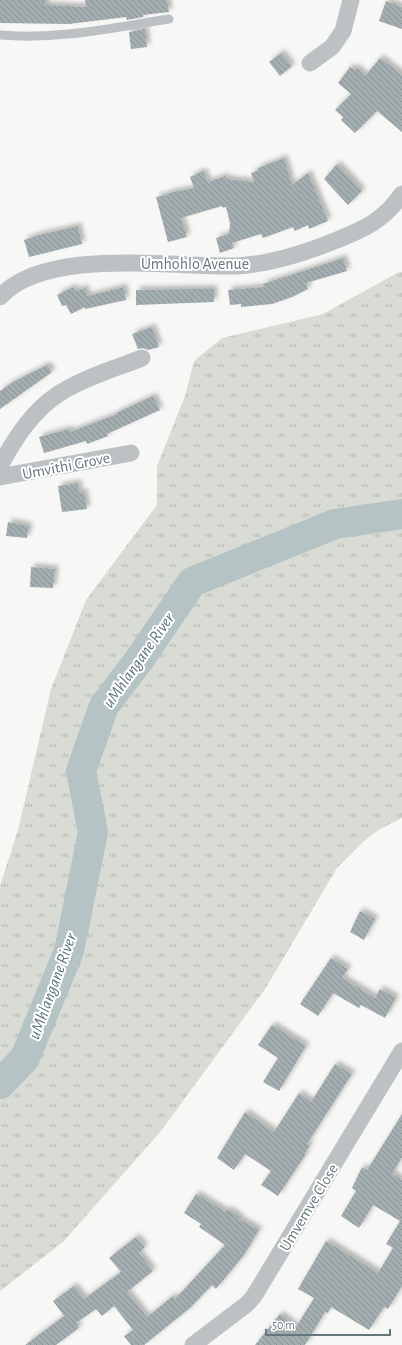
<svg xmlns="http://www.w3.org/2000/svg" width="402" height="1345" font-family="'Alegreya Sans',sans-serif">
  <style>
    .grass { fill: url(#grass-tufts) }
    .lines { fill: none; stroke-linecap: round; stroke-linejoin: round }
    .river { stroke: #b5c3c5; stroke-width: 30 }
    .building { fill: url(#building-back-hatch); filter: url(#shadow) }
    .lane { stroke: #bcc2c4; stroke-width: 9 }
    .street { stroke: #bcc2c4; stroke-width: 17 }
    .labels { text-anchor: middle; stroke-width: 4; stroke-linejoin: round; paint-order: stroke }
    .street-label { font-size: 16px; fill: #65767d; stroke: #fff }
    .water-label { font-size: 17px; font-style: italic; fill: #607578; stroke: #fff }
  </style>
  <defs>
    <pattern id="grass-tufts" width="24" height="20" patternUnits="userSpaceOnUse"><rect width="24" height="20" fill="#d8dcd4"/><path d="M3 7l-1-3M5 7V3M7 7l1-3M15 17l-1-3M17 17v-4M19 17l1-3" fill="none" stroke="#b3b7b1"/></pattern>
    <pattern id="building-back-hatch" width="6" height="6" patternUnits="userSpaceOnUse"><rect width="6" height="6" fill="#a4aeb1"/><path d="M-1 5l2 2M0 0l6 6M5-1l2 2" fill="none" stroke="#899295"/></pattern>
    <filter id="shadow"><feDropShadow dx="3.5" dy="-3.5" stdDeviation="2" flood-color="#0004"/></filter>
  </defs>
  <rect width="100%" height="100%" fill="#f7f7f5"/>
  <polygon class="grass" points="399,272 402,272 402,818 380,829 364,841 337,868 265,989 161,1131 63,1242 0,1291 0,886 18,830 51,689 86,600 157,505 157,466 185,396 194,361 222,338 323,314"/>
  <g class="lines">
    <polyline class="river" points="0,1084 25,1058 69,951 93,832 81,771 104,706 139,660 192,582 335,524 402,514"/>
  </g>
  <g class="building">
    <polygon points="0,0 46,0 45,5 86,7 85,0 167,0 169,12 143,15 143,17 127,20 126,17 69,24 0,23"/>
    <polygon points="386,1 402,7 402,29 379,21"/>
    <polygon points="145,29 147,47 131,49 129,32"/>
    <polygon points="281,53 292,66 280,76 269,62"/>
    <polygon points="380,58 402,75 402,132 377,111 355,133 341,120 343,117 335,110 351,94 338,83 350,67 355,70 357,68 365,76"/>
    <polygon points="284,158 292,185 308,173 328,221 309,229 308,225 295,231 293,227 263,238 261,234 232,243 234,248 220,253 216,238 229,234 230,223 226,207 223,208 222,206 181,218 187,237 168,242 156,197 169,194 168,193 194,188 190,177 203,171 208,182 225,176 226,179 254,182 251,173 259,170 258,168"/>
    <polygon points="337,164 362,191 348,205 324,179"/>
    <polygon points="78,226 82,244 29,257 24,240 39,235"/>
    <polygon points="343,258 347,271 306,283 308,289 292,297 272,304 241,307 241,304 230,305 228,290 264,287 263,284"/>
    <polygon points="73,287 75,291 85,288 87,296 124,287 126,300 85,309 85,307 71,314 66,305 62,306 57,295"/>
    <polygon points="192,289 214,289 214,302 136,305 136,290"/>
    <polygon points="152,327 159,347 148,350 143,348 138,349 132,334"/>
    <polygon points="47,365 52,372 0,409 0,391 13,382"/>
    <polygon points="153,396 160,410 107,434 108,436 87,444 86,441 44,453 39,437 69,429 70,432 117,414 116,413"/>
    <polygon points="78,483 79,493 84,492 87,509 62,512 58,486"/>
    <polygon points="8,522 29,526 27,538 6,536"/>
    <polygon points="31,567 55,569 53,588 30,587"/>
    <polygon points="360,911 375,919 364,940 350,932"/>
    <polygon points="331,958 348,969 342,978 375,998 380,989 396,998 385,1018 361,1005 359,1008 333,993 318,1016 300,1004"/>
    <polygon points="272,1025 306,1046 279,1091 263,1082 278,1058 258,1045"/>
    <polygon points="335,1064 352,1074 307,1144 310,1145 305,1153 306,1154 278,1196 261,1185 271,1171 245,1154 234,1170 217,1158 245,1112 274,1132 299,1093 311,1102"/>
    <polygon points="402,1114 402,1157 392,1174 402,1180 402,1286 388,1309 384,1307 369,1330 331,1307 328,1313 325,1312 305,1345 255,1345 280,1314 296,1327 314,1298 298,1289 326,1241 378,1273 393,1248 386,1244 400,1221 373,1205 359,1228 341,1216 356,1191 352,1188 362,1167 367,1170"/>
    <polygon points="196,1194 226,1212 227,1209 240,1217 239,1219 259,1230 244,1255 216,1289 212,1285 190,1308 144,1345 131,1345 124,1336 133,1330 114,1306 102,1316 96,1309 76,1323 79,1328 56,1345 25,1345 64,1316 53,1301 74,1286 84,1299 121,1272 109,1258 136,1237 145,1247 139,1253 153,1271 127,1292 147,1317 173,1296 175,1299 225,1245 199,1227 201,1224 184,1213"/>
  </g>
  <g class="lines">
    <path class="lane" d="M0,35C57,40 112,28 169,19"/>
    <g class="street">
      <polyline points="310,63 332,47 343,31 351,0"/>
      <path d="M0,297C47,246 174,268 237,266C271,264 305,253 337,240C366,228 383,221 402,194"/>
      <path d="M0,466C15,438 33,410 60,393C83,378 117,368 142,358"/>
      <polyline points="0,477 131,453"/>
      <polyline points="193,1345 247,1304 254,1296 402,1051"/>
    </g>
  </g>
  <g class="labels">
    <g class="street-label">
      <text x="195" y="269">Umhohlo Avenue</text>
      <text transform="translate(66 465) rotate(-11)" y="6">Umvithi Grove</text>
      <text transform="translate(308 1207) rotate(-59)" y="6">Umvemve Close</text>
    </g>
    <g class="water-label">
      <text transform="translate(138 660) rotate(-55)" y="6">uMhlangane River</text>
      <text transform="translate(52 986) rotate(-70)" y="6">uMhlangane River</text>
    </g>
  </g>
  <path d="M266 1329v6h124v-6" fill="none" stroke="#65767d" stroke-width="2"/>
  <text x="272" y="1329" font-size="12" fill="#65767d" stroke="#ffffff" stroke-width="3" paint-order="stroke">50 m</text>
</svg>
